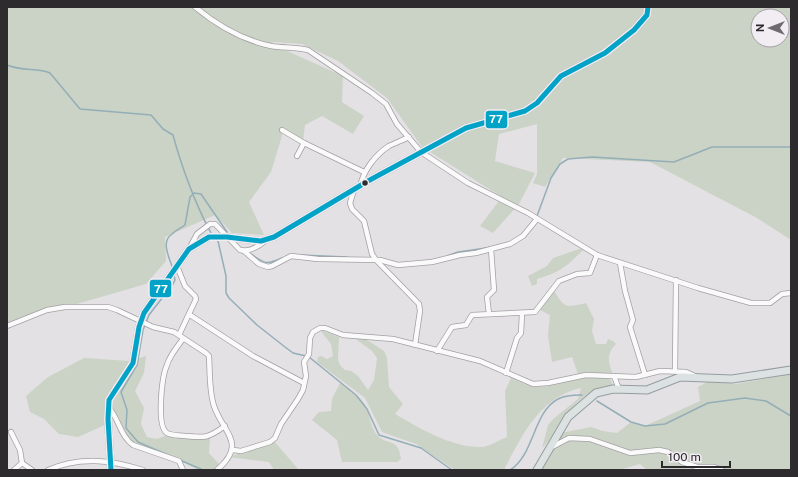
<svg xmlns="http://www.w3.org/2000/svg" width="798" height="477" font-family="'Public Sans',sans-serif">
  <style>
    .green { fill: #cbd3c6; fill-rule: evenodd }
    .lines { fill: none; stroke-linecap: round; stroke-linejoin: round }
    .stream { stroke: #94aeb8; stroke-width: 1.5 }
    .street-casing { stroke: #a3a0a3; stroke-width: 6 }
    .secondary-casing { stroke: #a3a0a3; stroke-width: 8 }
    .primary-casing { stroke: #949d9e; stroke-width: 9 }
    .street { stroke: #fbfafb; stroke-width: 4.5 }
    .secondary { stroke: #fbfafb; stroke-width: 6 }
    .primary { stroke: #dce2e2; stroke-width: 7 }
    .bus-1-casing { stroke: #f2edf3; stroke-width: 8 }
    .bus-1 { stroke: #02a3c6; stroke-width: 5 }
    .bus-dot { fill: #2d2b2d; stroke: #f2edf3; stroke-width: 1.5 }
    .line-badge { stroke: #f2edf3; stroke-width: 1.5 }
    .badge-label { font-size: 11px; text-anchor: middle; font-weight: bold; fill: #fff }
  </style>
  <rect width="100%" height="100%" fill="#e4e1e5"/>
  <g class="green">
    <path d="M7,7H791V240L757,218L650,162L563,158L545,187L533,183L537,174V124L499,134L495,161L535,173L519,204L493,233L480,226L502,197L422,147L387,98L338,61L302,44L273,42L269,46L287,51L343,76L342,102L364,116L353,134L322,116L305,125L303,141L284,129L271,172L249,202L264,235L232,233L215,215L165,237L166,261L146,284L7,324ZM758,16H782V40H758Z"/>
    <path d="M582,248H585C567,266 561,272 537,279V284L532,286L528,276L547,266L553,258Z"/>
    <path d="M554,291C565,308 564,308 586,303L594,319L592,331L596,344H606L608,339L613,341L616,344C606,353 608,363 613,374L585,372L578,374L572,357L552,362L548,336L550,315L538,309Z"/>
    <path d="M320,330L339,337L338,360L340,365L345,370L351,371L358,376L368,390L374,380L377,358L372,351L353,337L364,338L384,351L387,358L389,387L403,404L395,414C419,428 453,448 481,447C489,447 499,440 507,437L505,391L511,378C520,382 531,388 541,387C560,386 592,370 610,379L613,385C592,386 569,407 558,425C553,433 550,441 542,448L548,425L553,419L578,399L581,388C540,397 522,435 504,470H455L416,444L382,432L365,398L317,362L318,357L321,356L327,359L333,356L331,344Z"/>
    <polygon points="146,356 144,373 135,391 144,408 141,424 147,437 157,439 170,434 210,438 209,453 219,464 214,470 198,470 180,460 133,445 108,409 105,425 78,437 59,434 44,419 30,412 26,396 48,377 84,358 130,361"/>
    <polygon points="791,374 791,470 647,470 640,464 619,470 537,470 549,459 561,433 591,427 603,431 617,433 631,422 645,426 700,401 698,387 709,381 736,384"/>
    <path d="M340,383C350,390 362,397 367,409C370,417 371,428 377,435C388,447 398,436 401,459L397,462H342L337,440L312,420L319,412L331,411L332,399Z"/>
    <polygon points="274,441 299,470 274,470 269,462 229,457"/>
  </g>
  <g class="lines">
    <g class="stream">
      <path d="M7,65C23,72 38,67 50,73L80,109L151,115L163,129L173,135C181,165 196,206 211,233"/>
      <polyline points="537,216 551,178 560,164 568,159 592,157 674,162 712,147 791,147"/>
      <polyline points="218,241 226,276 226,293 229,298 257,325 285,347 293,353 306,356"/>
      <path d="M251,254C265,264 266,265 282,258"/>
      <polyline points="301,255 347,257"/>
      <polyline points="447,256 458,252 486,248"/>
      <path d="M173,269C170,259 160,242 172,234C176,230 181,228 185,225L190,197L194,193L201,194L227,232"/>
      <polyline points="174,275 175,280 173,284 149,315 143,330 137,365 121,392 127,410 126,428 138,442 203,470"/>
      <polyline points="309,357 356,395 367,409 379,435 421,448 452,470"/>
      <polyline points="597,401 631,422 645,426 665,424 708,403 745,398 766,401 791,416"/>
      <path d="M510,470C534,456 533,412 558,399C565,395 574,395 582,395"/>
    </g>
    <g class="street-casing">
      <g id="street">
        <path d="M195,7C218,26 242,40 271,46C283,48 296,47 308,50L372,93L386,104L397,124L421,152L468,183L528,213L597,255L698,288L751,303H770L782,294L791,293"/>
        <polyline points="282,130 304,143 364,172"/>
        <polyline points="297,156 304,143"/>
        <path d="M360,187C363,171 375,155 389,146C395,143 403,140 409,137"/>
        <polyline points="354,190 350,203 352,209 364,221 372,254 376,260 419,304 420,311 415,345"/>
        <path d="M189,249L197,234L210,224H215L240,250C249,252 258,247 265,241"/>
        <polyline points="244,251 259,264 268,267 272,266 291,256 318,259 380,260 398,265 432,262 460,255 476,253 510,244 523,236 537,219"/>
        <polyline points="620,263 625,291 633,320 630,327 645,375"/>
        <polyline points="177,266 185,286 195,296 196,299 179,335"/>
        <polyline points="489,314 487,297 494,290 491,249"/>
        <polyline points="190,315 253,356 304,383"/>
        <path d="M7,326L47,310L65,307H108L117,310L153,327L174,332L206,353L209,356C210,372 209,391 214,406C223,433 248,443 217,470"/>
        <path d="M183,339C177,347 170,355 167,365C162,376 156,426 167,433C172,436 180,435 185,436C206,438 208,438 225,426"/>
        <polyline points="437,351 452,327 466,325 472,315 535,312 559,281 577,274 590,273 597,255"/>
        <polyline points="675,371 676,280"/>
        <polyline points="506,373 517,338 521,333 522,314"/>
        <polyline points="614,376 619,389"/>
        <path d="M108,407C119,418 120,436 133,445L179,461L183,470"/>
        <polyline points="11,432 20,450 22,463"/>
        <polyline points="550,448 569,438 590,439 630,453 659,450 668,452 682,462 697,467 714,467 722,470"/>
        <polyline points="233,450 241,451 270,442 275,438 281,424 298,399 303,390 306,376 304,362 309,354 310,338 313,332 320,328 325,328 343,335 393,339 480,361 533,384 548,383 586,375 636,377 660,371 686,372 697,377"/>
        <polyline points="14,470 22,463 32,470"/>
        <path d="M48,470C80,456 111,460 143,470"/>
      </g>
    </g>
    <g class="secondary-casing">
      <polyline id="secondary" points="111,470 108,419 109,400 133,363 139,327 144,313 172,273 189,249 209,237 227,237 261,241 274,237 368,181 466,128 525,111 537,103 561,76 605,53 634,30 647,15 648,7"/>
    </g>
    <g class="primary-casing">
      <polyline id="primary" points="537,470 568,417 596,393 613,389 647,390 680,377 732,379 791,370"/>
    </g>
    <use href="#street" class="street"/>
    <use href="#secondary" class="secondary"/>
    <use href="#primary" class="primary"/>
    <g class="bus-1-casing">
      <polyline id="bus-1" points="111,470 108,419 109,400 133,363 139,327 144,313 172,273 189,249 209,237 227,237 261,241 274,237 368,181 466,128 525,111 537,103 561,76 605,53 634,30 647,15 648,7"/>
    </g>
    <use href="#bus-1" class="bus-1"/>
  </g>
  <circle class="bus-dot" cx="365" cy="183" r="3.5"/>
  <g class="line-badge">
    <rect x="485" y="110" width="23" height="19" rx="4" fill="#02a3c6"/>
    <rect x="149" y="279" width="23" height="19" rx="4" fill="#02a3c6"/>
  </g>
  <g class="badge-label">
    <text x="496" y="123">77</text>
    <text x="161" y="293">77</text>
  </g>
  <rect width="798" height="477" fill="none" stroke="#2d2b2d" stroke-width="16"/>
  <g transform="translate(770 28) rotate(270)"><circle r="19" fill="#f2edf3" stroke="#a39fa4"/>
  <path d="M0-3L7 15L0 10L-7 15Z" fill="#6d6b6d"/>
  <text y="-6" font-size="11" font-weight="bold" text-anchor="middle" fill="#2d2b2d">N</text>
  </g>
  <path d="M662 461v6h68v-6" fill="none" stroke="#2d2b2d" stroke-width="2"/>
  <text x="668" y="461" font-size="12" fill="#2d2b2d" stroke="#f2edf3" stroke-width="3" paint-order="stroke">100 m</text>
</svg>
